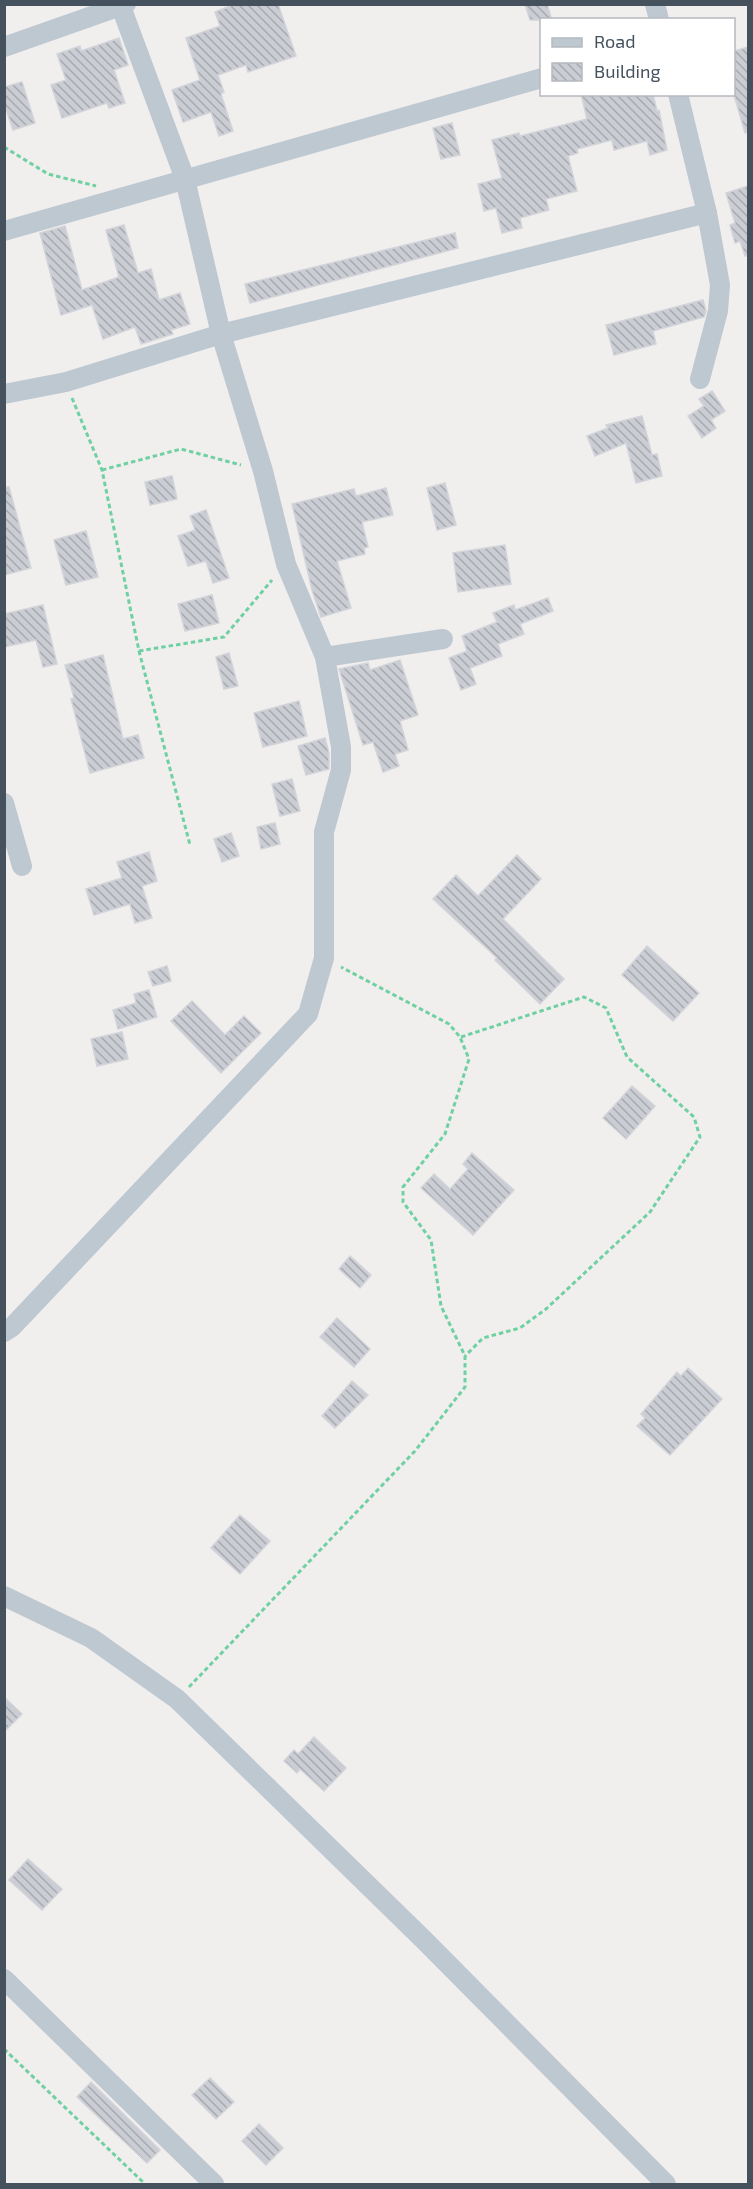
<svg xmlns="http://www.w3.org/2000/svg" width="753" height="2189" font-family="'Exo 2',sans-serif">
  <style>
    .building { fill: url(#building-back-hatch); stroke: #d2d4da; stroke-width: 1.5 }
    .lines { fill: none; stroke-linecap: round; stroke-linejoin: round }
    .path { stroke: #6fd1a2; stroke-width: 3; stroke-dasharray: 4.5 3; stroke-linecap: butt }
    .minor { stroke: #bec8d1; stroke-width: 20 }
  </style>
  <defs>
    <pattern id="building-back-hatch" width="6" height="6" patternUnits="userSpaceOnUse" patternTransform="scale(1.5)"><rect width="6" height="6" fill="#cacdd3"/><path d="M-1 5l2 2M0 0l6 6M5-1l2 2" fill="none" stroke="#a6a9ae"/></pattern>
  </defs>
  <rect width="100%" height="100%" fill="#f1eeee"/>
  <g class="building">
    <polygon points="235,4 278,4 296,56 248,72 246,65 218,75 224,92 221,94 233,131 219,136 211,112 183,122 172,90 200,80 186,38 220,26 215,12"/>
    <polygon points="525,4 547,4 552,20 530,20"/>
    <polygon points="119,38 128,65 114,70 125,103 109,108 107,103 62,118 51,85 66,80 57,54 80,46 81,51"/>
    <polygon points="748,47 748,132 745,133 734,95 734,51"/>
    <polygon points="22,82 35,123 13,130 4,103 4,87"/>
    <polygon points="581,94 653,94 657,111 659,110 667,150 650,155 647,141 614,150 612,140 577,149 578,153 568,156 577,191 546,199 549,210 520,218 522,228 502,233 496,208 484,211 478,184 502,178 492,140 519,133 520,136 587,119"/>
    <polygon points="452,123 460,155 441,159 433,128"/>
    <polygon points="748,186 748,256 745,256 740,241 735,243 730,225 735,223 726,193"/>
    <polygon points="124,225 138,273 151,269 159,300 180,293 190,324 171,330 173,334 141,344 135,327 103,339 92,305 61,315 40,233 65,226 82,290 119,277 106,230"/>
    <polygon points="455,233 458,248 250,303 245,284"/>
    <polygon points="703,300 706,311 704,317 653,331 656,344 614,355 606,325"/>
    <polygon points="712,391 725,411 711,420 716,428 702,438 688,416 704,406 699,399"/>
    <polygon points="642,416 652,455 657,454 662,476 636,483 626,443 595,456 587,436 608,428 606,425"/>
    <polygon points="172,476 177,499 150,505 145,482"/>
    <polygon points="445,483 456,525 437,530 427,488"/>
    <polygon points="4,487 9,487 31,568 4,575"/>
    <polygon points="386,488 393,515 362,522 368,547 364,548 365,554 337,561 351,608 321,617 312,590 292,504 354,489 356,496"/>
    <polygon points="206,510 229,578 213,583 206,561 188,566 178,536 195,530 190,516"/>
    <polygon points="86,531 98,577 66,585 54,540"/>
    <polygon points="505,545 511,584 458,592 453,553"/>
    <polygon points="212,595 219,623 185,631 178,604"/>
    <polygon points="548,598 553,611 520,624 524,634 498,644 502,656 470,668 476,684 461,690 449,658 467,651 462,636 497,622 493,613 514,605 515,610"/>
    <polygon points="43,605 57,664 43,667 36,640 4,647 4,614"/>
    <polygon points="229,653 238,686 224,689 216,657"/>
    <polygon points="103,655 123,739 138,735 144,758 90,773 71,699 74,698 65,665"/>
    <polygon points="400,660 418,715 400,721 408,750 395,754 399,766 383,772 373,742 363,745 339,669 368,663 370,670"/>
    <polygon points="299,701 307,736 263,747 254,713"/>
    <polygon points="325,738 329,753 329,769 306,775 298,746"/>
    <polygon points="292,779 300,811 280,816 272,784"/>
    <polygon points="275,823 280,844 261,849 257,827"/>
    <polygon points="231,833 239,856 222,862 214,839"/>
    <polygon points="149,852 157,881 142,886 152,918 135,923 130,904 94,915 86,889 122,878 117,862"/>
    <polygon points="517,855 541,879 503,919 564,979 540,1004 495,960 497,958 433,899 456,875 478,896"/>
    <polygon points="647,946 699,993 673,1021 622,975"/>
    <polygon points="167,966 171,981 153,986 148,972"/>
    <polygon points="149,990 157,1017 118,1029 113,1010 136,1003 134,994"/>
    <polygon points="192,1001 225,1035 244,1016 261,1033 221,1073 171,1021"/>
    <polygon points="122,1032 128,1059 97,1066 91,1039"/>
    <polygon points="632,1086 655,1106 626,1139 603,1118"/>
    <polygon points="472,1153 514,1190 473,1235 421,1188 434,1174 450,1189 468,1169 463,1164"/>
    <polygon points="350,1256 371,1275 360,1288 339,1269"/>
    <polygon points="337,1318 370,1349 354,1367 320,1337"/>
    <polygon points="688,1368 722,1399 670,1455 637,1426 645,1418 641,1414 666,1385 677,1372 681,1376"/>
    <polygon points="352,1381 368,1395 335,1428 322,1416"/>
    <polygon points="240,1515 270,1541 240,1574 211,1548"/>
    <polygon points="4,1697 22,1714 4,1732"/>
    <polygon points="314,1737 346,1768 324,1791 300,1769 297,1773 284,1761 294,1750 298,1754"/>
    <polygon points="28,1859 62,1889 42,1910 9,1880"/>
    <polygon points="210,2078 234,2102 216,2119 192,2095"/>
    <polygon points="91,2082 160,2150 147,2163 77,2097"/>
    <polygon points="259,2124 283,2148 266,2165 242,2141"/>
  </g>
  <g class="lines">
    <g class="path">
      <polyline points="4,147 48,174 96,186"/>
      <polyline points="72,398 102,470 139,651 190,845"/>
      <polyline points="102,470 181,449 241,465"/>
      <polyline points="139,651 224,637 272,580"/>
      <polyline points="461,1037 584,997 606,1008 627,1057 694,1117 700,1137 650,1212 546,1309 520,1328 483,1338 465,1356"/>
      <polyline points="189,1687 415,1451 465,1387 465,1356 441,1306 431,1240 403,1202 403,1187 445,1134 469,1059 460,1037 449,1024 341,967"/>
      <polyline points="4,2049 145,2184"/>
    </g>
    <g class="minor">
      <polyline points="655,4 659,20"/>
      <polyline points="4,47 126,4"/>
      <polyline points="678,94 707,213 720,285 718,311 700,379"/>
      <polyline points="4,231 542,78"/>
      <polyline points="4,394 66,382 221,334 707,213"/>
      <polyline points="325,657 443,639"/>
      <polyline points="4,803 22,866"/>
      <polyline points="4,1332 12,1327 308,1014 324,958 324,832 341,770 341,747 325,657 286,564 263,471 221,334 185,179 120,4"/>
      <polyline points="4,1596 91,1638 177,1699 424,1940 666,2184"/>
      <polyline points="4,1979 214,2184"/>
    </g>
  </g>
  <rect width="753" height="2189" fill="none" stroke="#45515d" stroke-width="12"/>
  <rect x="540" y="18" width="195" height="78" fill="#ffffff" stroke="#b5b9be" stroke-width="1.5"/>
  <rect x="552" y="38" width="30" height="9" fill="#bec8d1" stroke="#b5b9be" stroke-width="1.5"/>
  <text x="594" y="48" font-size="18" fill="#45515d">Road</text>
  <rect x="552" y="63" width="30" height="18" fill="url(#building-back-hatch)" stroke="#b5b9be" stroke-width="1.5"/>
  <text x="594" y="78" font-size="18" fill="#45515d">Building</text>
</svg>
